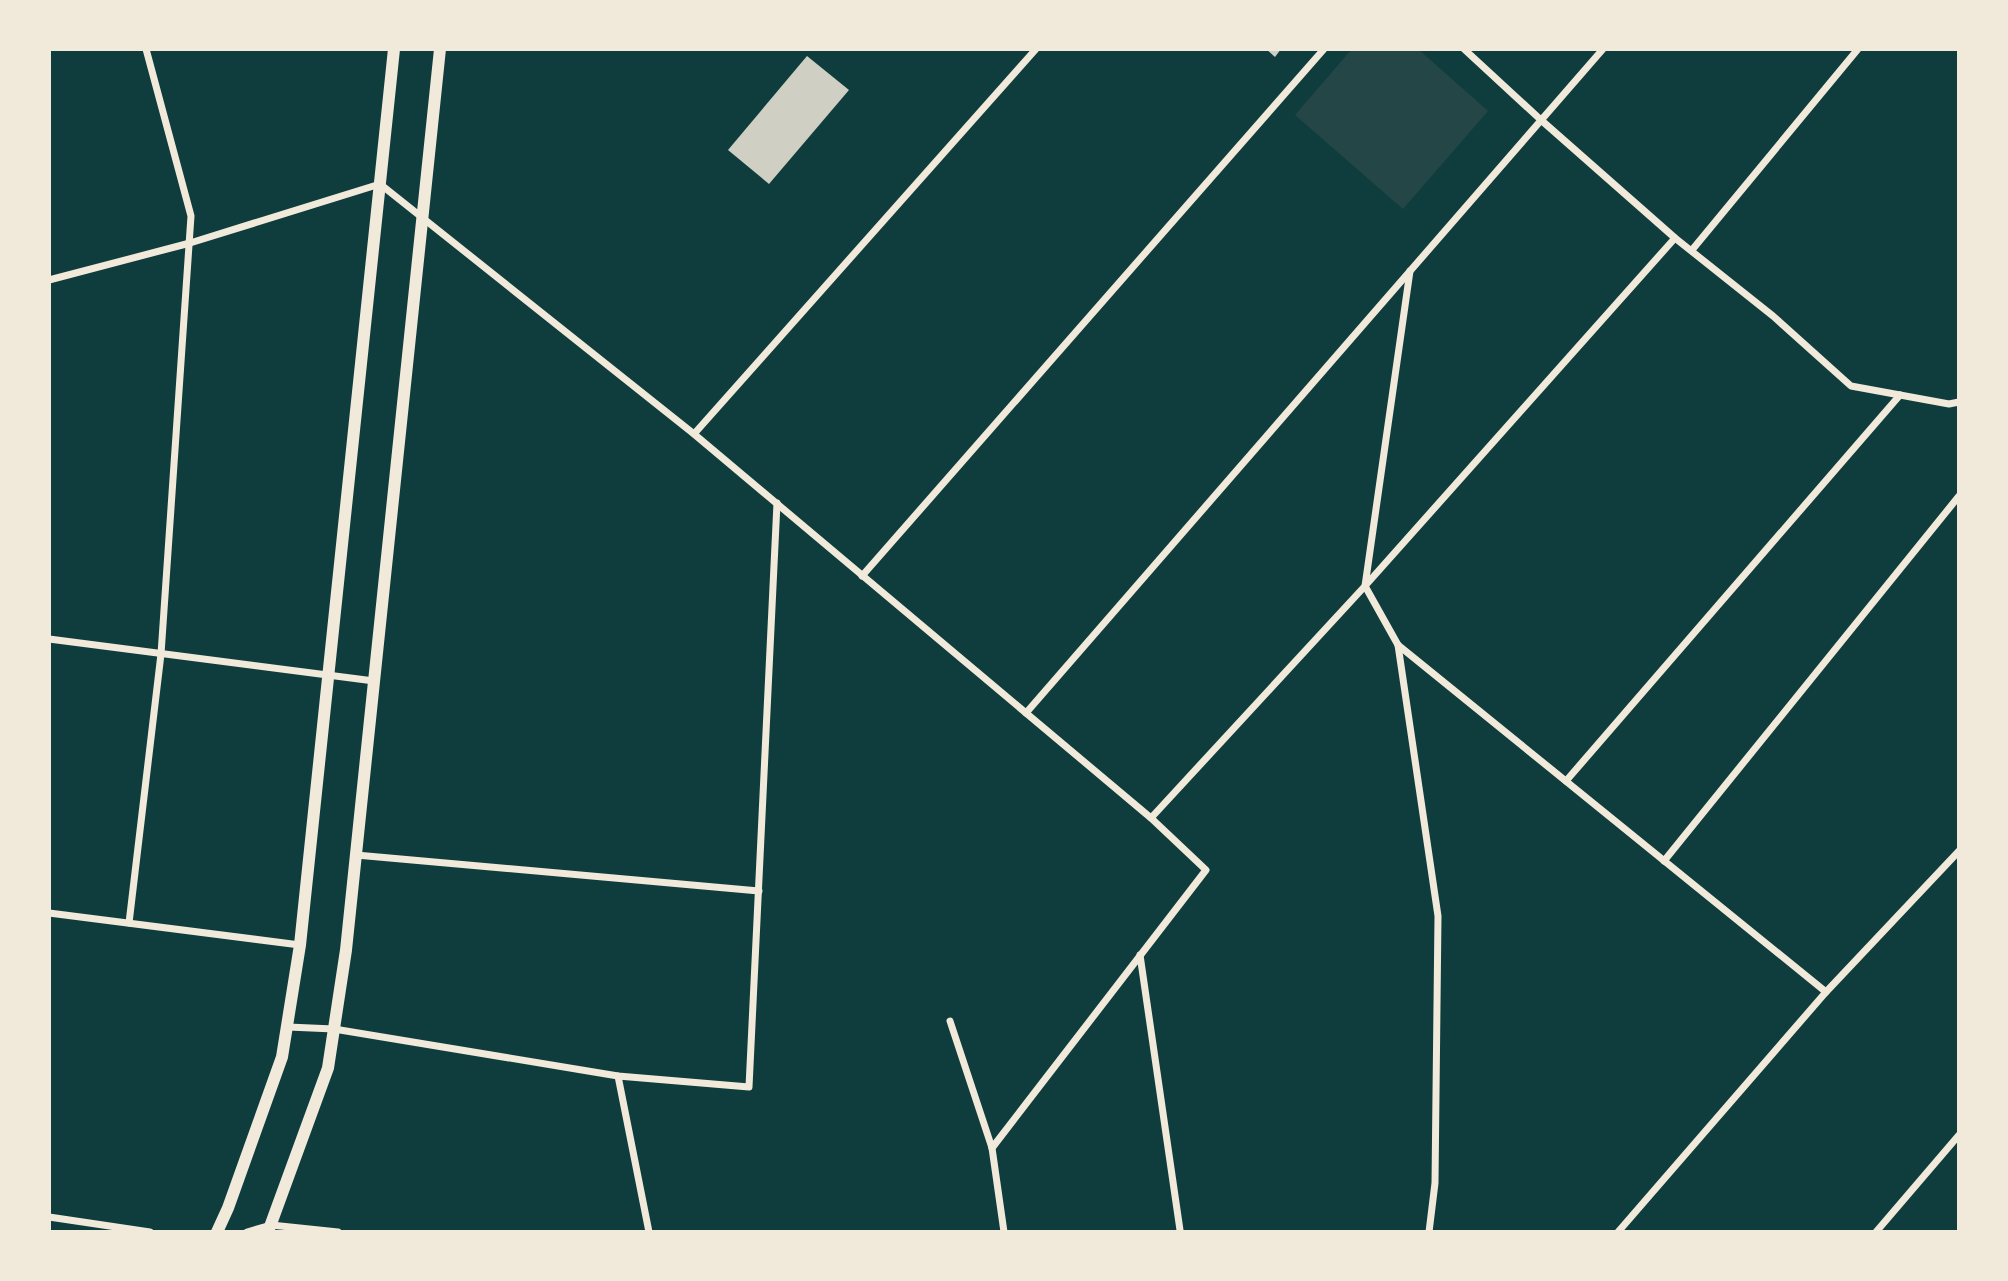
<svg xmlns="http://www.w3.org/2000/svg" width="2008" height="1281" font-family="'DejaVu Sans',sans-serif">
  <style>
    .green { fill: #244646 }
    .building { fill: #cfcfc3 }
    .lines { fill: none; stroke-linecap: round; stroke-linejoin: round }
    .minor { stroke: #f1e9da; stroke-width: 7 }
    .tertiary { stroke: #f1e9da; stroke-width: 12 }
  </style>
  <rect width="100%" height="100%" fill="#0f3d3e"/>
  <polygon class="green" points="1352,49 1418,49 1488,111 1403,209 1295,115"/>
  <g class="building">
    <polygon points="1266,49 1281,49 1275,57"/>
    <polygon points="807,56 849,90 769,184 728,150"/>
  </g>
  <g class="lines">
    <g class="minor">
      <polyline points="1464,49 1541,120 1675,238 1773,316 1851,386 1949,404 1959,402"/>
      <polyline points="1692,250 1858,49"/>
      <polyline points="1410,271 1365,586 1398,645 1826,992"/>
      <polyline points="49,280 190,243 380,184 694,434 1151,818 1206,870 992,1148"/>
      <polyline points="694,434 1036,49"/>
      <polyline points="862,576 1324,49"/>
      <polyline points="49,639 374,681"/>
      <polyline points="1398,645 1438,916 1435,1183 1429,1232"/>
      <polyline points="1026,713 1603,49"/>
      <polyline points="1566,781 1900,395"/>
      <polyline points="1151,818 1365,586 1675,238"/>
      <polyline points="356,855 759,891"/>
      <polyline points="1664,861 1959,496"/>
      <polyline points="49,913 300,945"/>
      <polyline points="129,923 161,654 191,216 146,49"/>
      <polyline points="1140,955 1180,1230"/>
      <polyline points="950,1021 992,1148 1004,1232"/>
      <polyline points="288,1027 334,1029 618,1076 749,1087 777,503"/>
      <polyline points="618,1076 649,1232"/>
      <polyline points="49,1217 150,1232"/>
      <polyline points="247,1232 271,1225 338,1232"/>
      <polyline points="1618,1232 1826,992 1959,851"/>
      <polyline points="1876,1232 1959,1135"/>
    </g>
    <g class="tertiary">
      <polyline points="217,1232 228,1208 282,1057 300,945 394,49"/>
      <polyline points="268,1232 328,1068 346,950 440,49"/>
    </g>
  </g>
  <rect width="2008" height="1281" fill="none" stroke="#f1e9da" stroke-width="102"/>
</svg>
